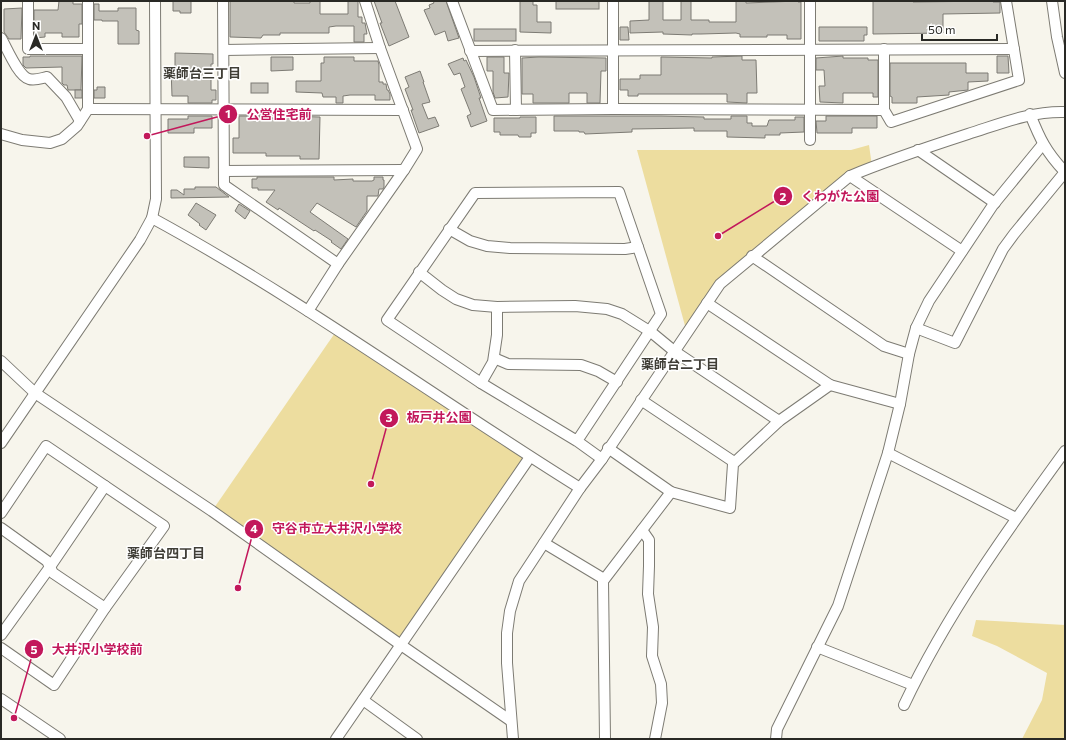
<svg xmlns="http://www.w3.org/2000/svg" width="1066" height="740" font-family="Commissioner,'Noto Sans JP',sans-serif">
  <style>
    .green { fill: #eddd9f }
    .building { fill: #c3c1b9; stroke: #7d7b74 }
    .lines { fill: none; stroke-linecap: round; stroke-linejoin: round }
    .minor-casing { stroke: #7d7b73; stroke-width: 12 }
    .minor { stroke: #fff; stroke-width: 10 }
    .labels { text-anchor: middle; stroke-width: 3; stroke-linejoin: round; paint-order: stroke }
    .neighbourhood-label { font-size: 13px; font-weight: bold; fill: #403e37; stroke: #fff }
    .leader { fill: none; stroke: #c2185b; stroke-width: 1.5 }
    .callout-dot { fill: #c2185b; stroke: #fff; stroke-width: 1.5 }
    .mark-label { font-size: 12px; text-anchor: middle; font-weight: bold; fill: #fff }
    .callout-label { font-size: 13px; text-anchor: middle; font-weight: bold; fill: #c2185b; stroke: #fff; stroke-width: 3; stroke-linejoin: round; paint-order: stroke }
  </style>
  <rect width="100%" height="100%" fill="#f7f5ec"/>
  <g class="green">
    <polygon points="869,145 872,166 850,176 720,284 687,333 637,150 851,150"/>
    <polygon points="337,330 530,457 401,645 212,511"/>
    <polygon points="976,620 1065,625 1065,739 1022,739 1042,700 1047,673 997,646 972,636"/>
  </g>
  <g class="building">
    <polygon points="59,1 73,1 73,4 82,4 82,24 79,24 79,37 62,37 62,33 45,33 45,37 34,38 34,10 58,10"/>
    <polygon points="173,1 191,1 191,13 180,13 180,11 173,11"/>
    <polygon points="230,1 294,1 294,3 310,3 310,1 320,1 320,14 348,14 348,1 358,1 358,17 362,17 362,23 365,23 367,34 364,34 364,42 354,42 354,26 336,26 329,27 329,33 280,33 280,35 263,35 261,38 230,37"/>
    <polygon points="374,1 395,1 409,37 389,46 380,23 382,23"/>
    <polygon points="433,1 446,1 459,38 448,41 445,31 435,35 424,10 430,8 429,5 434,3"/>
    <polygon points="520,1 533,1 533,5 537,5 537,22 551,22 551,33 520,32"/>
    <rect x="556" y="1" width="43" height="8"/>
    <polygon points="649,1 663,1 663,20 681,20 681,1 691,1 691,20 709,20 709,22 736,22 736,1 746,1 746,3 798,1 798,2 801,2 801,39 787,39 787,35 767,35 767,37 740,37 740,34 736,33 701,34 692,34 692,35 663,34 663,32 630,33 630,21 649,20"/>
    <polygon points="873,1 913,1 913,2 993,1 993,2 1000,2 1000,13 943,14 943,33 873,34"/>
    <polygon points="94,4 99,4 99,11 118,11 118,8 136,8 136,30 139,31 139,44 118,44 118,21 102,21 102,20 94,20"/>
    <polygon points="22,8 21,39 9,39 4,32 4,9"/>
    <polygon points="620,27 628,27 629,40 620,40"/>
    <polygon points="819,27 867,27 867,35 864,35 864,41 819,41"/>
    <rect x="474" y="29" width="42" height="12"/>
    <polygon points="175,53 213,54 213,64 211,64 211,90 216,90 216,100 212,100 212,103 188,103 188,96 172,96 171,68 175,68"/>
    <polygon points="30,56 82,56 81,90 68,90 67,85 64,85 62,83 62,67 26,68 23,65 23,57 30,57"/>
    <polygon points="742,56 742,60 756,60 757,93 747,93 747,103 727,102 727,94 638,94 638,96 628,96 628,90 620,90 620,79 640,79 640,75 661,75 661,57 712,58 712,57"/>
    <polygon points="843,56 843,58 868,58 868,60 878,60 878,97 873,97 873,93 843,93 843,103 820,102 819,86 825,86 824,70 816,70 816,58"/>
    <polygon points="997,56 1008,56 1009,73 997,73"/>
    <polygon points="271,57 293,57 293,70 271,71"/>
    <polygon points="324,57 354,57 354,61 378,61 379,65 379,82 383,82 383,84 386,84 387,90 388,90 390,94 390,100 375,100 375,95 350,95 343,96 343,103 336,103 336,97 323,97 322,93 296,92 296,81 321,81 321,63 324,63"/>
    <polygon points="487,57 504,57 504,73 509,73 508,97 495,98 493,92 493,71 487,71"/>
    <polygon points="539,57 606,58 606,71 601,71 600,103 587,103 587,93 569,93 569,103 533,103 533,94 522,94 522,58"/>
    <polygon points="463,58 464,61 466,60 474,77 481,98 479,98 487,121 471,127 467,116 471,114 461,89 465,87 460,73 454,75 448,64"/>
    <polygon points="890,63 966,63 966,73 988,73 988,81 968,82 968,90 949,92 949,95 917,97 917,103 892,103 892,97 890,96"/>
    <polygon points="420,71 424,82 423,82 430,102 422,104 428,119 435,117 439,126 419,133 411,110 413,110 405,89 409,87 405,77"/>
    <rect x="251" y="83" width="17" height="10"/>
    <polygon points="97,87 105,87 105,98 94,98 94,90 97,90"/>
    <rect x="75" y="90" width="7" height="8"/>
    <polygon points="188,116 212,116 212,128 194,128 194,133 168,133 168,119 188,119"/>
    <polygon points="239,116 263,116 263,118 283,118 283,116 320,117 319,159 300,159 300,156 266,156 266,153 233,153 233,138 239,138"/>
    <polygon points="554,116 661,116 704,117 704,119 731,119 731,116 747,116 747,123 752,123 752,126 767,126 769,120 795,120 795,117 804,117 804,132 780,133 780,135 765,135 765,138 727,137 727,131 694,131 694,128 632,129 632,132 585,134 584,132 579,132 579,131 554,131"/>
    <polygon points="826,116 877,116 877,128 852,128 852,133 817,133 816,121 826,121"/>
    <polygon points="520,117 536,117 536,133 531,133 531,137 519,137 518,135 500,135 500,132 494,132 494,118 520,118"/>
    <polygon points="184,157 209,157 209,168 184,167"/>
    <polygon points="257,177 334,177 334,180 353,179 353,181 372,181 374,180 374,177 383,177 383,180 384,180 384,187 383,189 379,189 378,196 367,196 367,211 356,227 317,203 310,212 348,239 341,249 331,242 332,241 315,230 314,231 279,208 278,210 266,202 275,190 258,190 258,188 252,188 252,179 257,179"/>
    <polygon points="195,187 216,187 229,197 171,198 171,190 177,190 184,195 184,189 195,189"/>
    <polygon points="196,203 216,215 206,230 199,225 200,224 188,215"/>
    <polygon points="239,204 250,211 245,219 235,211"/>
  </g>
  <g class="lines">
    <g class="minor-casing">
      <g id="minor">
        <polyline points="28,1 28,49 88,49"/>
        <polyline points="223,1 224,185 338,264"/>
        <polyline points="452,1 493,110 613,109 884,110"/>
        <polyline points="810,1 810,140"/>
        <polyline points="1052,1 1057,37 1065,73"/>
        <path d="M1,38C7,48 18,76 29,79C35,81 42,78 47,77L66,97L80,121"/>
        <polyline points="884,49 884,110 891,122 1019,80 1006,1"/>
        <polyline points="224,50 380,48"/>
        <polyline points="515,50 516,110"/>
        <polyline points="470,51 1014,49"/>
        <polyline points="88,109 403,110"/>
        <polyline points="613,109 613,1"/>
        <path d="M1030,114C1040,139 1046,152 1065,172"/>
        <polyline points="1,134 22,140 50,143 62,139 77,126 88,109 88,1"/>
        <polyline points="918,150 995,203"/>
        <polyline points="224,171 404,170"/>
        <polyline points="850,176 962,251"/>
        <path d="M152,218C301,299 437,399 580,488"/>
        <polyline points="449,229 470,241 487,246 510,248 625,249 638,247"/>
        <polyline points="752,256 884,346 909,354"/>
        <polyline points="419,272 442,290 456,299 473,305 497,307 575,306 607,309 622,314 651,332 674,351 779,421"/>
        <polyline points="707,303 830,385"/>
        <polyline points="308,311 338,264 404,170 417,149 380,48 365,1"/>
        <polyline points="916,328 955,343 1003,249 1014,234 1065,172"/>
        <polyline points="494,358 508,364 581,365 598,371 617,382"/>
        <polyline points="1,361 35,393 212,511 401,645 511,721"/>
        <polyline points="481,383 493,362 497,335 497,307"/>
        <polyline points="641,400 734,462"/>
        <polyline points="577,441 661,314 619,192 475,193 387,320 481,383 577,441 602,459"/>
        <polyline points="1,443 140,240 152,218 156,199 155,1"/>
        <polyline points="608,448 671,492 730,508 733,464 779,421 830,385 900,404"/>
        <polyline points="888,453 1016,518"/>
        <polyline points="1,513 46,446 164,526 105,608 54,685 1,648"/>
        <polyline points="1,528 47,561 53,573 105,608"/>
        <polyline points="642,530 649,540 649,566 648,594 653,627 652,656 661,684 662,703 655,739"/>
        <polyline points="544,543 604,579"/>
        <polyline points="1,635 50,567 105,486"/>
        <polyline points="817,647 913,685"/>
        <polyline points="1,699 60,739"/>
        <polyline points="363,700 417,739"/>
        <path d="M904,705C947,614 1006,532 1065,451"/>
        <polyline points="336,739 530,457"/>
        <path d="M513,739L507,663V633L510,611L519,581L580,488L602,459L720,284L850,176C888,160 928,147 968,134C1000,124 1030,111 1065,112"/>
        <polyline points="605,739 603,581 671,492"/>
        <polyline points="776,739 777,729 838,606 888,453 900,404 909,354 916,328 929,301 993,205 1043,144"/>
      </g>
    </g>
    <use href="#minor" class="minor"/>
  </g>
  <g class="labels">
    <g class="neighbourhood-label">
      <text x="202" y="78">薬師台三丁目</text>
      <text x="680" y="369">薬師台二丁目</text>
      <text x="166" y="558">薬師台四丁目</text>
    </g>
  </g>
  <path class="leader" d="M147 136L228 114M718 236L783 196M371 484L389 418M238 588L254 529M14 718L34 649"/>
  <g class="callout-dot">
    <circle cx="147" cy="136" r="4"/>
    <circle cx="718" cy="236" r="4"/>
    <circle cx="371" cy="484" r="4"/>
    <circle cx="238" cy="588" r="4"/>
    <circle cx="14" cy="718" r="4"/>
    <circle cx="228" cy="114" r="10"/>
    <circle cx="783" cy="196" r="10"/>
    <circle cx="389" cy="418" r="10"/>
    <circle cx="254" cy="529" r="10"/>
    <circle cx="34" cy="649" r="10"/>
  </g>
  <g class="mark-label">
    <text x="228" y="118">1</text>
    <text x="783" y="201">2</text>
    <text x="389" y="422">3</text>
    <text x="254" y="533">4</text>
    <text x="34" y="654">5</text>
  </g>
  <g class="callout-label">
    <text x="279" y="119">公営住宅前</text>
    <text x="840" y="201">くわがた公園</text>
    <text x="439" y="422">板戸井公園</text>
    <text x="337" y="533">守谷市立大井沢小学校</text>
    <text x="97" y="654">大井沢小学校前</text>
  </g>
  <rect width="1066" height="740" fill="none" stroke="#292925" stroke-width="4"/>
  <g transform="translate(36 36)" stroke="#ffffff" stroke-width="3" paint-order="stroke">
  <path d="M0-3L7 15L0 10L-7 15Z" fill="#292925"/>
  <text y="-6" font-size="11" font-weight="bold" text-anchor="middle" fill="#292925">N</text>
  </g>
  <path d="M922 34v6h75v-6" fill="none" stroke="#292925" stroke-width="2"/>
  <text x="928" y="34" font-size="12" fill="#292925" stroke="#ffffff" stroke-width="3" paint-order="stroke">50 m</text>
</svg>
